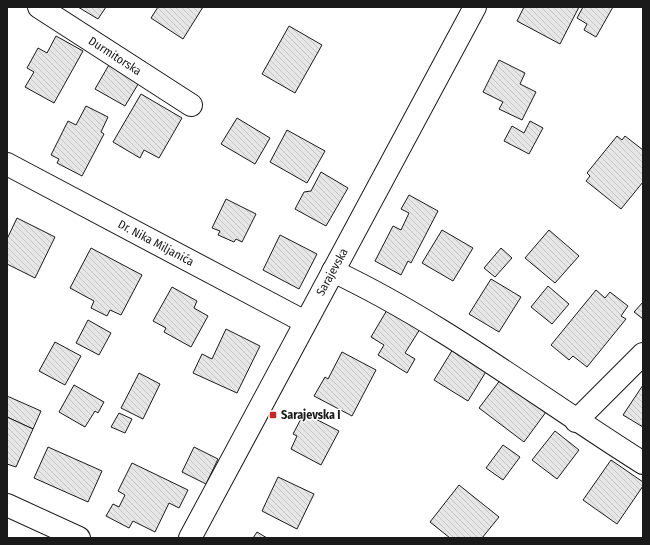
<svg xmlns="http://www.w3.org/2000/svg" width="650" height="545" font-family="'Fira Sans Condensed',sans-serif">
  <style>
    .building { fill: url(#building-back-hatch); stroke: #1a1a1a }
    .lines { fill: none; stroke-linecap: round; stroke-linejoin: round }
    .minor-casing { stroke: #1a1a1a; stroke-width: 24 }
    .minor { stroke: #fff; stroke-width: 22 }
    .poi-dot { fill: #c62828; stroke: #fff; stroke-width: 1.5 }
    .labels { text-anchor: middle; stroke-width: 3; stroke-linejoin: round; paint-order: stroke }
    .street-label { font-size: 12px; fill: #1a1a1a; stroke: #fff }
    .poi-label { font-size: 12px; font-weight: bold; fill: #1a1a1a; stroke: #fff; text-anchor: start }
  </style>
  <defs>
    <pattern id="building-back-hatch" width="6" height="6" patternUnits="userSpaceOnUse"><rect width="6" height="6" fill="#e6e6e6"/><path d="M-1 5l2 2M0 0l6 6M5-1l2 2" fill="none" stroke="#c5c5c5"/></pattern>
  </defs>
  <rect width="100%" height="100%" fill="#fff"/>
  <g class="building">
    <polygon points="78,7 106,7 98,19"/>
    <polygon points="158,7 203,7 183,39 151,18"/>
    <polygon points="524,7 579,7 560,44 517,21"/>
    <polygon points="583,7 613,7 596,37 584,30 587,24 577,18"/>
    <polygon points="289,26 322,45 295,93 262,74"/>
    <polygon points="56,36 83,51 54,103 25,87 34,72 27,68 38,48 47,53"/>
    <polygon points="499,60 525,73 520,84 536,92 522,120 499,109 503,102 483,92"/>
    <polygon points="110,63 140,81 125,106 95,89"/>
    <polygon points="141,94 182,118 159,158 144,150 140,158 113,142"/>
    <polygon points="86,106 108,117 101,132 104,134 82,176 57,163 59,159 51,155 68,121 76,125"/>
    <polygon points="237,118 270,138 255,164 221,144"/>
    <polygon points="530,121 543,128 529,154 504,141 512,126 524,133"/>
    <polygon points="287,130 325,151 307,183 270,162"/>
    <polygon points="617,136 622,140 625,136 643,150 643,182 621,209 586,181 590,176 587,173"/>
    <polygon points="321,172 348,188 326,226 295,209 304,192 311,191"/>
    <polygon points="409,195 438,211 411,263 408,261 401,275 375,261 393,226 401,230 409,213 401,209"/>
    <polygon points="226,199 256,214 242,242 236,239 234,242 218,235 220,231 212,228"/>
    <polygon points="17,218 55,237 35,278 7,264 7,239"/>
    <polygon points="442,230 473,248 453,281 422,263"/>
    <polygon points="549,230 579,256 555,283 525,258"/>
    <polygon points="280,235 317,254 299,289 263,270"/>
    <polygon points="91,248 142,275 121,315 110,310 107,316 91,308 94,301 70,288"/>
    <polygon points="501,248 512,258 495,277 484,268"/>
    <polygon points="491,279 521,297 499,332 469,314"/>
    <polygon points="548,286 569,304 552,324 531,307"/>
    <polygon points="172,287 197,301 194,308 208,316 191,347 164,332 166,328 153,321"/>
    <polygon points="596,290 605,298 610,292 628,306 621,316 626,319 587,367 573,356 569,360 551,345"/>
    <polygon points="643,302 643,319 634,312"/>
    <polygon points="387,310 420,329 405,353 415,359 407,373 378,355 384,345 371,337"/>
    <polygon points="88,320 111,333 99,355 76,343"/>
    <polygon points="226,329 260,346 237,393 193,373 202,354 212,359"/>
    <polygon points="55,342 81,356 65,385 39,371"/>
    <polygon points="453,349 487,370 468,401 434,380"/>
    <polygon points="342,352 376,370 352,416 314,396 325,377 328,379"/>
    <polygon points="139,373 160,384 143,419 121,408"/>
    <polygon points="501,379 546,412 524,442 479,408"/>
    <polygon points="74,385 104,402 98,413 95,411 85,427 59,412"/>
    <polygon points="643,385 643,427 623,415"/>
    <polygon points="7,396 41,411 33,429 7,417"/>
    <polygon points="119,413 132,419 125,433 111,427"/>
    <polygon points="304,413 339,431 321,465 291,449 297,436 293,434"/>
    <polygon points="7,417 33,429 16,467 7,464"/>
    <polygon points="555,431 579,450 557,479 532,460"/>
    <polygon points="503,445 520,457 503,480 486,468"/>
    <polygon points="48,447 102,471 88,502 34,478"/>
    <polygon points="194,447 218,459 206,484 182,472"/>
    <polygon points="611,460 643,482 643,486 617,524 583,500"/>
    <polygon points="132,463 188,490 179,508 169,503 155,532 133,521 129,528 106,516 113,504 119,507 125,495 118,491"/>
    <polygon points="278,477 314,494 297,529 262,511"/>
    <polygon points="459,485 499,517 482,538 450,538 430,522"/>
    <polygon points="257,532 267,538 253,538"/>
  </g>
  <g class="lines">
    <g class="minor-casing">
      <g id="minor">
        <polyline points="39,7 191,105"/>
        <polyline points="7,164 305,322"/>
        <path d="M333,271C443,323 541,399 643,463"/>
        <polyline points="576,421 643,354"/>
        <polyline points="7,505 79,538"/>
        <polyline points="190,538 475,7"/>
      </g>
    </g>
    <use href="#minor" class="minor"/>
  </g>
  <rect class="poi-dot" x="269" y="411" width="8" height="8" rx="2"/>
  <g class="labels">
    <g class="street-label">
      <text transform="translate(115 56) rotate(33)" y="4">Durmitorska</text>
      <text transform="translate(156 243) rotate(28)" y="4">Dr. Nika Miljanića</text>
      <text transform="translate(332 272) rotate(-61)" y="4">Sarajevska</text>
    </g>
    <g class="poi-label">
      <text x="281" y="419">Sarajevska I</text>
    </g>
  </g>
  <rect width="650" height="545" fill="none" stroke="#1a1a1a" stroke-width="16"/>
</svg>
